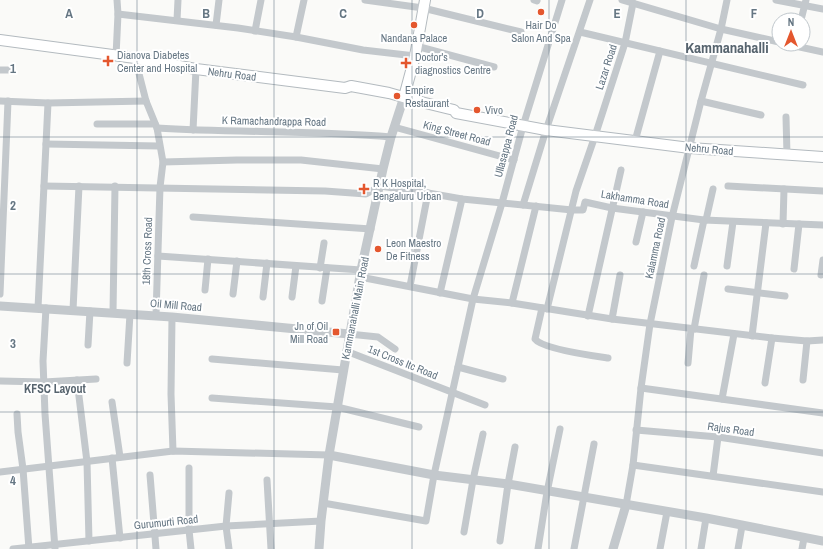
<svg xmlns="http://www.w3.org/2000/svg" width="823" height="549" font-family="'Archivo Narrow',sans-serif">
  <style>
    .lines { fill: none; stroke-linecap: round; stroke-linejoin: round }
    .secondary-casing { stroke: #b3babf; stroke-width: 12 }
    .minor { stroke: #c3c8cc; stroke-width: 7 }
    .tertiary { stroke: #c3c8cc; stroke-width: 9 }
    .secondary { stroke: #fff; stroke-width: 10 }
    .grid { fill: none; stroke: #657683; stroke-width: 1; stroke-opacity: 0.55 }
    .poi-dot { fill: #e4572e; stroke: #fff; stroke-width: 1.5 }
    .labels { text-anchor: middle; stroke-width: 4; stroke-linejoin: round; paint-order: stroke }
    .poi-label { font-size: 11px; fill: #657683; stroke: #fff; text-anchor: start }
    .street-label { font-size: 11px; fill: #657683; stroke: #fff }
    .neighbourhood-label { font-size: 12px; font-weight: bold; fill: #57646e; stroke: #fff }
    .district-label { font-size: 15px; font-weight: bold; fill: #57646e; stroke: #fff }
    .grid-label { font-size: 13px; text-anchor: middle; font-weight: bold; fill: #657683; stroke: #fff; stroke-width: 4; stroke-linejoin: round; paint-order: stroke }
  </style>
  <rect width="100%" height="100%" fill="#fafaf8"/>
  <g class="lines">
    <g class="secondary-casing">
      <g id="secondary">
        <polyline points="0,40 135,58 196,69 345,88 351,86 389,93 417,101 454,110 456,113 546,130 690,148 823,157"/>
        <polyline points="404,97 415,56 425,0"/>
      </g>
    </g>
    <g class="minor">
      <polyline points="365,0 423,8 521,32"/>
      <polyline points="534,0 537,1"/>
      <polyline points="622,0 721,29 779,42"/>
      <polyline points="776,0 823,9"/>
      <polyline points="118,14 238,28 296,37 363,50 415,56"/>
      <polyline points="177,20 178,0"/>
      <polyline points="801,20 806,0"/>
      <polyline points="216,25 219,0"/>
      <polyline points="255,31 261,0"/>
      <polyline points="580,32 803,85"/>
      <polyline points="296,37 304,0"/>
      <polyline points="786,44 823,52"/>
      <polyline points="416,46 494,67"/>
      <polyline points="116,56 118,14 117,0"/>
      <polyline points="135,58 146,101 157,128 163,162 160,187 156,315"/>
      <polyline points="0,70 8,70"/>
      <polyline points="0,101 48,103 146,101"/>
      <polyline points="701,101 761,115"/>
      <polyline points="786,117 787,155"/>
      <polyline points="97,124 155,124"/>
      <polyline points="394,127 514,160"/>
      <path d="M157,128C235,133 313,130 391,137"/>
      <polyline points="193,130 196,69"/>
      <polyline points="635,141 660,51"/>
      <polyline points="46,144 159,146"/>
      <polyline points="163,162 237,160 301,160 383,169"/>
      <polyline points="44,186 325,191 366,194 380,186 428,193 462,199 572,210 583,210 585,202 612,208 704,220 823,225"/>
      <polyline points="728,186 823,191"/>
      <polyline points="523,205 546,130 590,0"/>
      <polyline points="193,217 371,229"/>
      <polyline points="706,220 713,189"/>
      <polyline points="783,224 784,189"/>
      <polyline points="636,242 643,212"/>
      <polyline points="158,256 361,270"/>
      <polyline points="694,266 704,220"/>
      <polyline points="727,266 733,222"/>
      <polyline points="320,268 324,243"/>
      <polyline points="794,269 799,224"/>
      <polyline points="821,275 823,260"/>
      <polyline points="360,277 473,299 512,303 612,319 772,338 807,341 823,340"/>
      <polyline points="410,286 428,193"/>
      <polyline points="728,289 785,296"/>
      <polyline points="205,290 208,259"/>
      <polyline points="440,293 462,199"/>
      <polyline points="0,294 8,101"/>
      <polyline points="233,294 237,261"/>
      <polyline points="263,297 267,263"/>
      <polyline points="292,297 296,266"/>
      <polyline points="322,301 327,268"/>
      <polyline points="512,303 536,206"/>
      <polyline points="38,308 48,103"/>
      <polyline points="46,308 43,361 45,414 55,549"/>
      <path d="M542,308L535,339C542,349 594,356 608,358"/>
      <polyline points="547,309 576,191 595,136 625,43 633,3"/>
      <polyline points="73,310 79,186"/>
      <polyline points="113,313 115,186"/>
      <polyline points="588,316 621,170"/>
      <polyline points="172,317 171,394 173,451"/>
      <polyline points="612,319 620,275"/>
      <polyline points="694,329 704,275"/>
      <polyline points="349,334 378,337 395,349"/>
      <polyline points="752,336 766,223"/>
      <polyline points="88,345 90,311"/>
      <polyline points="346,351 485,405"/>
      <polyline points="212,359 343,370"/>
      <polyline points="127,363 130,314"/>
      <polyline points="688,363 691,329"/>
      <polyline points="458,367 503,379"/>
      <polyline points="77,380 87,462 89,541"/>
      <polyline points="803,380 807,341"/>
      <polyline points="0,381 44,382 96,379"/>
      <polyline points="765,383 772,338"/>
      <polyline points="641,388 823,413"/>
      <polyline points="212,398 337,407 419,427"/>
      <polyline points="722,399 734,334"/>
      <polyline points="112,402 120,457"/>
      <polyline points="17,414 18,432 23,469 29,549"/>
      <polyline points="636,430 718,437 823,453"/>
      <polyline points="112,458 120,538"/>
      <polyline points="633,465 823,492"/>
      <polyline points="189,468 189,530 191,549"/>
      <polyline points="0,472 173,451 329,455"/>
      <polyline points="150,475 156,549"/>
      <polyline points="713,476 718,437"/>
      <polyline points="267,480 271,549"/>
      <polyline points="229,493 226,526 229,549"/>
      <polyline points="323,503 426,521 434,475 473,299 502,203 523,126 562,0"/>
      <polyline points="626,505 633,465 641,388 650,324 672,217 701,101 721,29 727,0"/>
      <polyline points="464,532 473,480 483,434"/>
      <polyline points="500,541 508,484 515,447"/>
      <polyline points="13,549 226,526 321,521"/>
      <polyline points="538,549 547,492 560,429"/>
      <polyline points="574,549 594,444"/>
      <polyline points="660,549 667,512"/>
      <polyline points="701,549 706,518"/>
      <polyline points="738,549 742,526"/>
      <polyline points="802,549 804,538"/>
    </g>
    <g class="tertiary">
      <polyline points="0,306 172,317 349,334"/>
      <polyline points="329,455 434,475 508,484 706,518 823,541"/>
      <polyline points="319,549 321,521 329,455 361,270 383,169 391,137 404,97"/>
      <polyline points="613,549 626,505"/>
    </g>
    <use href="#secondary" class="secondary"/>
  </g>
  <path class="grid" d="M137,0V549M274,0V549M412,0V549M549,0V549M686,0V549M0,137H823M0,274H823M0,412H823"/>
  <g class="poi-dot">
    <circle cx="541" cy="12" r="4"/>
    <circle cx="414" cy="25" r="4"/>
    <path d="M106 55h4v4h4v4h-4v4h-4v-4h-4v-4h4z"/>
    <path d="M404 57h4v4h4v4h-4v4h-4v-4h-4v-4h4z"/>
    <circle cx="397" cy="96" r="4"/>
    <circle cx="477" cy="110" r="4"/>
    <path d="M362 183h4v4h4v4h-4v4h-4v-4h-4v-4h4z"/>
    <circle cx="378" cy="249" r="4"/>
    <rect x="332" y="328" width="8" height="8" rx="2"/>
  </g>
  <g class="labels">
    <g class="poi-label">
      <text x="541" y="29" text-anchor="middle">Hair Do<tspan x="541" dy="13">Salon And Spa</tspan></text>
      <text x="414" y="42" text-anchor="middle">Nandana Palace</text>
      <text x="117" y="59">Dianova Diabetes<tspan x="117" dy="13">Center and Hospital</tspan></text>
      <text x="415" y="61">Doctor's<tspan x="415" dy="13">diagnostics Centre</tspan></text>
      <text x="405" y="94">Empire<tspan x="405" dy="13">Restaurant</tspan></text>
      <text x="485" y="114">Vivo</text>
      <text x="373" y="187">R K Hospital,<tspan x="373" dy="13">Bengaluru Urban</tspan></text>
      <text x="386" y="247">Leon Maestro<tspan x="386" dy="13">De Fitness</tspan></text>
      <text x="328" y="330" text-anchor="end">Jn of Oil<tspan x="328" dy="13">Mill Road</tspan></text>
    </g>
    <g class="street-label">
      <text transform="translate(606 67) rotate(-72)" y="4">Lazar Road</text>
      <text transform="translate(232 74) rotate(7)" y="4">Nehru Road</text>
      <text transform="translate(274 121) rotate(1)" y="4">K Ramachandrappa Road</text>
      <text transform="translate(457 133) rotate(15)" y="4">King Street Road</text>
      <text transform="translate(506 146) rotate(-75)" y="4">Ullasappa Road</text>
      <text transform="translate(709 149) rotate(5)" y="4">Nehru Road</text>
      <text transform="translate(635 199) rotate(9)" y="4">Lakhamma Road</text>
      <text transform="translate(655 248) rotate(-78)" y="4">Kalamma Road</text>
      <text transform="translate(147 251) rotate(-88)" y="4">18th Cross Road</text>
      <text transform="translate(176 305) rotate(5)" y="4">Oil Mill Road</text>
      <text transform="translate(355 308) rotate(-79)" y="4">Kammanahalli Main Road</text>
      <text transform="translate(403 362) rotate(22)" y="4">1st Cross Itc Road</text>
      <text transform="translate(731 429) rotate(8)" y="4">Rajus Road</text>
      <text transform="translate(166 522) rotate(-6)" y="4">Gurumurti Road</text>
    </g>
    <g class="neighbourhood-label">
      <text x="55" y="393">KFSC Layout</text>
    </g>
    <g class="district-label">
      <text x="727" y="53">Kammanahalli</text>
    </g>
  </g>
  <g class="grid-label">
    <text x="69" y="18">A</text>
    <text x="206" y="18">B</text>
    <text x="343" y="18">C</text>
    <text x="480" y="18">D</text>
    <text x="617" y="18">E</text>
    <text x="754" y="18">F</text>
    <text x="13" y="73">1</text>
    <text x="13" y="210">2</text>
    <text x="13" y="348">3</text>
    <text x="13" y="485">4</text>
  </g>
  <g transform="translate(791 32)"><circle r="19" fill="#ffffff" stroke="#c1c8cd"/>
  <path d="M0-3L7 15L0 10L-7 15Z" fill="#e4572e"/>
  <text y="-6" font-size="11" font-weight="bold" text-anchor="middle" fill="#657683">N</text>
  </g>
</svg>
